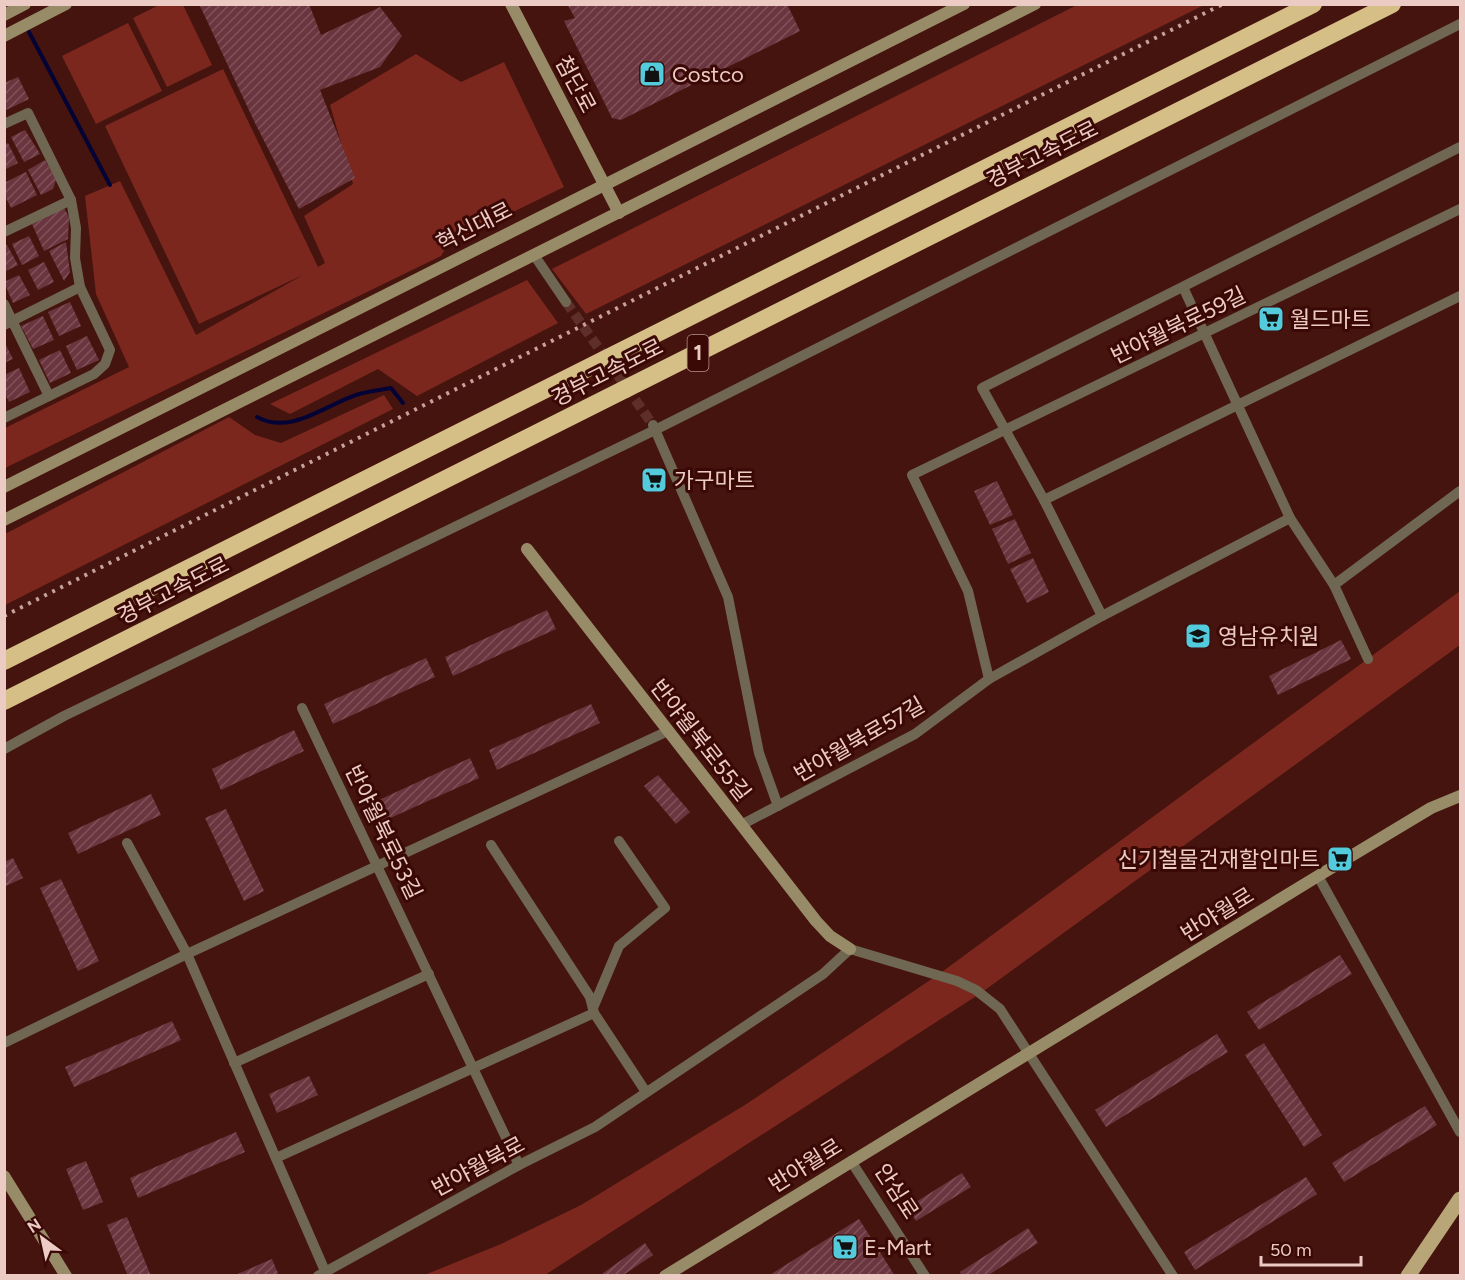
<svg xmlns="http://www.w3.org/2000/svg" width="1465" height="1280" font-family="Figtree,'Noto Sans KR',sans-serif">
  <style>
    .green { fill: #7b271d }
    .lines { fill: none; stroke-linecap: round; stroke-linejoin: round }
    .stream { stroke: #040335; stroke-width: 4 }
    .building { fill: url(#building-hatch) }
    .street-tunnel { stroke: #5e2f29; stroke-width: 10; stroke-dasharray: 10 5; stroke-linecap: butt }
    .street { stroke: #6f6751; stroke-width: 10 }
    .secondary { stroke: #988b67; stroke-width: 12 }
    .primary { stroke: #b8a678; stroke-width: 15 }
    .highway { stroke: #d5bf87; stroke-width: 18 }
    .rail { stroke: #c7a29c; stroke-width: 4; stroke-dasharray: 3 6; stroke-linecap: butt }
    .labels { text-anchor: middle; stroke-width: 6; stroke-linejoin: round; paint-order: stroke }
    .shield { fill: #3a0905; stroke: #b7918b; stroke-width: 1.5 }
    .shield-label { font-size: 21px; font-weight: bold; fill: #eccbc5 }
    .poi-label { font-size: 22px; fill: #eccbc5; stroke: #3a0905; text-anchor: start }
    .street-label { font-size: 22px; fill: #eccbc5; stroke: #3a0905 }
  </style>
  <defs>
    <pattern id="building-hatch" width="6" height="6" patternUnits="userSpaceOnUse" patternTransform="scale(1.5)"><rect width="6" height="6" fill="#6a353e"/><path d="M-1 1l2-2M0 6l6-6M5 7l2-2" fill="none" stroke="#7f5158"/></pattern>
  </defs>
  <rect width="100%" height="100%" fill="#45140e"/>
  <g class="green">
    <polygon points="161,4 183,5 212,65 167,87 133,18"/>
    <polygon points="1079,4 1204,5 586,314 552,269"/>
    <polygon points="128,23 162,91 96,124 62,56"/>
    <polygon points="416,54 461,82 504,62 564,187 448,244 441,256 5,468 5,428 129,367 96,294 85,196 120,181 196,335 303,275 199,324 105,126 223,69 318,267 325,263 304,216 353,184 330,105"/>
    <polygon points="527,280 558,323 417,396 378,369 290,414 270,404"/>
    <polygon points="384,395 393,409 5,605 5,534 229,417 255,435 281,443"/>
    <polygon points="1460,591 1460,645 981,993 545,1275 422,1276 501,1244 581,1205 748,1103 939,974"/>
  </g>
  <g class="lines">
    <g class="stream">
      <polyline points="29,32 110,185"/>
      <path d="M257,417C291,436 326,404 359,394C369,391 381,390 391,388L403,403"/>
    </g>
  </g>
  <g class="building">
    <polygon points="203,4 309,4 321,35 380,7 402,36 380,67 320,90 355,178 299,209 255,123 200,6"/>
    <polygon points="567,4 787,4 800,31 621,120 612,118 564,21 575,18"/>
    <polygon points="18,77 29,99 4,111 4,83"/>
    <polygon points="25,130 40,154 24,162 11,137"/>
    <polygon points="8,143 18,163 4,170 4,145"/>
    <polygon points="45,160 56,180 53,189 41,195 28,170"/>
    <polygon points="26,172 37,195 11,208 4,194 4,183"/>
    <polygon points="64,208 69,217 68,239 44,251 32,224"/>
    <polygon points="29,236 39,256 22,265 12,244"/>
    <polygon points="66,242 70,272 64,281 49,251"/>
    <polygon points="7,245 18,265 4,272 4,246"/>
    <polygon points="44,262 54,282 38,290 28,270"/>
    <polygon points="19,275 30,295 13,303 4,282"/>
    <polygon points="70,302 81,326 59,336 48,312"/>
    <polygon points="43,316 54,340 33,349 21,326"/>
    <polygon points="87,336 99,360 77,370 66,346"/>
    <polygon points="4,341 13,359 4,363"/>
    <polygon points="60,350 71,373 50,383 39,360"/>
    <polygon points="19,368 30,392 9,402 4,392 4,375"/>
    <polygon points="997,481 1013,515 990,525 974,491"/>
    <polygon points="1015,519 1031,553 1008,564 992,529"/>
    <polygon points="1033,558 1049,592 1027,603 1010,569"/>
    <polygon points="547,610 556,629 453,676 445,657"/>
    <polygon points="1341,640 1351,659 1278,695 1269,676"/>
    <polygon points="426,658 435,677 333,724 324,704"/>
    <polygon points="591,704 600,723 497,770 489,750"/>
    <polygon points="294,730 304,751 221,790 212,769"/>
    <polygon points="470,758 479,778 377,824 368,805"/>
    <polygon points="658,775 690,812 676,824 644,786"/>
    <polygon points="151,794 161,815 78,854 68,833"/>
    <polygon points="226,809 264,891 244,901 205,818"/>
    <polygon points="13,858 23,878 4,887 4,862"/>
    <polygon points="61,879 99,961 78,971 40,888"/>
    <polygon points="1340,955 1352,974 1259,1030 1247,1012"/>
    <polygon points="172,1021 181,1040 74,1087 65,1067"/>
    <polygon points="1217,1034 1228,1052 1106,1127 1095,1110"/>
    <polygon points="1264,1043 1322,1135 1304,1147 1245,1055"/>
    <polygon points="309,1076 318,1095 277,1113 269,1094"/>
    <polygon points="1425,1106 1437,1125 1344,1182 1332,1163"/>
    <polygon points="236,1132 245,1152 138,1198 130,1178"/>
    <polygon points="86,1161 103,1202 83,1210 66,1169"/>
    <polygon points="962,1173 971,1187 916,1221 908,1207"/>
    <polygon points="1306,1177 1317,1194 1195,1270 1184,1252"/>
    <polygon points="127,1217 151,1276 128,1276 107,1225"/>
    <polygon points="859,1219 895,1276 768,1276"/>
    <polygon points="1028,1228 1038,1243 987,1276 962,1276 960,1272"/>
    <polygon points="645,1243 653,1255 622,1276 599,1276"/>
    <polygon points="272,1259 279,1276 233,1276"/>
  </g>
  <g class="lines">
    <polyline class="street-tunnel" points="566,302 653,425"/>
    <g class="street">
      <polyline points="4,124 28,113 71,200 76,228 75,258 80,287 110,350 105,364 94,374 4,418"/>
      <polyline points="4,232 71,200"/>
      <polyline points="534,255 566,302"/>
      <polyline points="1183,287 1290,518"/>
      <polyline points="4,304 49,396"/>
      <polyline points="4,325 80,287"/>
      <polyline points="653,425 728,597 759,753 778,806"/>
      <polyline points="1044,500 982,388 1460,147"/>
      <polyline points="1334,585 1460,491"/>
      <polyline points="1102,616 1044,500 1460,296"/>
      <polyline points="989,679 1102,616 1290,518 1334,585 1368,659"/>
      <polyline points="302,708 519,1165"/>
      <polyline points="4,749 64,716 655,430 1460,24"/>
      <polyline points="741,825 915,734 989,679 968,591 912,475 1460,209"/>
      <polyline points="127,843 187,954 325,1271"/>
      <polyline points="491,845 590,997 594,1013 646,1092"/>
      <polyline points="1318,876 1460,1132"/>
      <polyline points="593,1008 619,946 665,908 619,841"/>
      <polyline points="4,1043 187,954 668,731"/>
      <polyline points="234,1063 429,974"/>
      <polyline points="276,1158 594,1013"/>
      <polyline points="851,1161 925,1276"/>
      <polyline points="318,1276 519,1165 595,1127 823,974 850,949 957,981 976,990 1000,1009 1173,1276"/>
    </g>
    <g class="secondary">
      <polyline points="511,4 619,213"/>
      <polyline points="4,15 25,4"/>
      <polyline points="4,36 66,4"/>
      <polyline points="4,487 964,4"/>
      <polyline points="4,520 1035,4"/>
      <polyline points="527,549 816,921 830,936 850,949"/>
      <polyline points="4,1176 66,1276"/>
      <polyline points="665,1276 1318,876 1431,808 1460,796"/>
    </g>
    <polyline class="primary" points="1408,1276 1460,1199"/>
    <g class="highway">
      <polyline points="4,661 1313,4"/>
      <polyline points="4,701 1392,4"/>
    </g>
    <polyline class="rail" points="4,616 1223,4"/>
  </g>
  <defs>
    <g id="shop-square" transform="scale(1.35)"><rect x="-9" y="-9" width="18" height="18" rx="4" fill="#54cadd" stroke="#3a0905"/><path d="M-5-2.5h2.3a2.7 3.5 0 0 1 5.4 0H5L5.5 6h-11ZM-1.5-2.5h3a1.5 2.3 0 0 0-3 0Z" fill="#111"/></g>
    <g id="supermarket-square" transform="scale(1.35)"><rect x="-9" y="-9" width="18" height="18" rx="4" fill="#54cadd" stroke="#3a0905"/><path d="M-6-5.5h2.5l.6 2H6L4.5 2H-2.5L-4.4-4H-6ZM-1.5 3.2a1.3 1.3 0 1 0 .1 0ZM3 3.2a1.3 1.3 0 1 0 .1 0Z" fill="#111"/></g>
    <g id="school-square" transform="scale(1.35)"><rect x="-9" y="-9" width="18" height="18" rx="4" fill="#54cadd" stroke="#3a0905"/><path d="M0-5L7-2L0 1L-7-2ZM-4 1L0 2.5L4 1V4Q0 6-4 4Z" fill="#111"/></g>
  </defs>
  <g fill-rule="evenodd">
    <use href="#shop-square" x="652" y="74"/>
    <use href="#supermarket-square" x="1271" y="319"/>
    <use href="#supermarket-square" x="654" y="480"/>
    <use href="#school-square" x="1198" y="636"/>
    <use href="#supermarket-square" x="1340" y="859"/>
    <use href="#supermarket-square" x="845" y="1247"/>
  </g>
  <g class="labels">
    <rect class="shield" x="687.5" y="335" width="21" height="36" rx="4.5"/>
    <g class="shield-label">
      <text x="698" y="360">1</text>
    </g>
    <g class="poi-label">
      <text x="672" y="82">Costco</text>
      <text x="1290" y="327">월드마트</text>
      <text x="674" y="488">가구마트</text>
      <text x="1218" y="644">영남유치원</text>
      <text x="1320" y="867" text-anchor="end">신기철물건재할인마트</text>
      <text x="864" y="1255">E-Mart</text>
    </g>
    <g class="street-label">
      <text transform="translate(576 84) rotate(62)" y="8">첨단로</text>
      <text transform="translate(1042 154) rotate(-27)" y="8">경부고속도로</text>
      <text transform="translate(474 226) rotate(-27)" y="8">혁신대로</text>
      <text transform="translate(1178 325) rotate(-26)" y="8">반야월북로59길</text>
      <text transform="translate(607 372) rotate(-27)" y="8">경부고속도로</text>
      <text transform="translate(173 590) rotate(-27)" y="8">경부고속도로</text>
      <text transform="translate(859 739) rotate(-30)" y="8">반야월북로57길</text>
      <text transform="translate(701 740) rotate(52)" y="8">반야월북로55길</text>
      <text transform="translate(384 832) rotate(64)" y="8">반야월북로53길</text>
      <text transform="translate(1217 914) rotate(-32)" y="8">반야월로</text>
      <text transform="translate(805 1165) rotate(-32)" y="8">반야월로</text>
      <text transform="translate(478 1166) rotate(-28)" y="8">반야월북로</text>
      <text transform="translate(897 1191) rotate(57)" y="8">안심로</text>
    </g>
  </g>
  <rect width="1465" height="1280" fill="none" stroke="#eccbc5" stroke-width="12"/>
  <g transform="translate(42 1238) rotate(327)" stroke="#3a0905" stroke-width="4.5" paint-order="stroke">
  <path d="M0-4.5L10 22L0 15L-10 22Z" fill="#eccbc5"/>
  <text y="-9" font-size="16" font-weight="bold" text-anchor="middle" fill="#eccbc5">N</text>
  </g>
  <path d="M1261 1256v9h100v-9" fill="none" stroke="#eccbc5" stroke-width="3"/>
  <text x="1270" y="1256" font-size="18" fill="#eccbc5" stroke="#3a0905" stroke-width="4.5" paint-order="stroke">50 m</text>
</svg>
